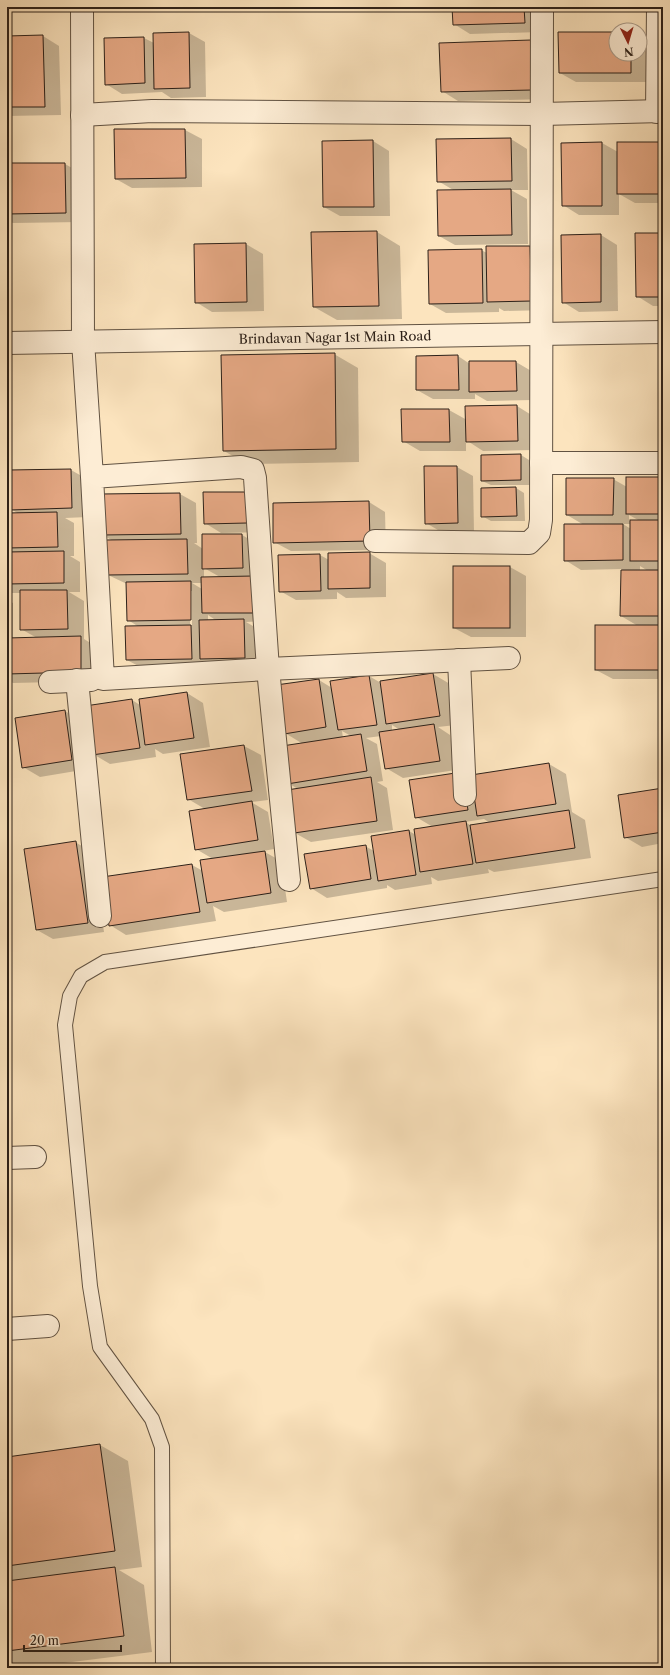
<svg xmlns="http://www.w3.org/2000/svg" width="670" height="1675" font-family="'Libre Caslon Text',serif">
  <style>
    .shadow { fill: #0003; fill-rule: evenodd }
    .building { fill: #e5a884; stroke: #2d2119 }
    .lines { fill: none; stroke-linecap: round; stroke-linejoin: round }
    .service-casing { stroke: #615242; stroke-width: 16 }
    .minor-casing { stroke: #615242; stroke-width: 24 }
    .service { stroke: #fdedd5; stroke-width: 14 }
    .minor { stroke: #fdedd5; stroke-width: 22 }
    .labels { text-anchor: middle; stroke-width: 3; stroke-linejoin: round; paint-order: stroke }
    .street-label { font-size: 13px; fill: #2d2119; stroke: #fdedd5 }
  </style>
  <rect width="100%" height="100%" fill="#fce4be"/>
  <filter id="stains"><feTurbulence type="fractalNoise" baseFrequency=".005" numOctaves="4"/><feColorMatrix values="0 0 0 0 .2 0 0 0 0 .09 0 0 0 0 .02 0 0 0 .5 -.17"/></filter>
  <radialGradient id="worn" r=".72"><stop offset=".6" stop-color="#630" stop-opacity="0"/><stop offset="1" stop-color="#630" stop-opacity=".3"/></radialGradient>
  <g class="shadow">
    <polygon points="453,7 540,7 541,32 470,34 454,24"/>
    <polygon points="189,33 205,42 206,97 171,98 162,92 122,94 106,84 144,38 154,43"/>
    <polygon points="616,33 616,54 640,54 640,38 647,42 648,82 576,82 560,73"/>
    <polygon points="43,36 59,46 61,115 7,116 7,37"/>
    <polygon points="440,44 548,99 458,101 442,91"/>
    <polygon points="115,130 185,130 202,139 202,187 132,188 116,179"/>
    <polygon points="511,139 527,149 528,190 511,190 527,199 528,244 455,245 439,236 455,191 438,181"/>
    <polygon points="373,141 389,151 390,216 340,216 324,207"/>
    <polygon points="602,143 618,152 663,143 663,203 635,203 619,194 619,215 579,215 563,205"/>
    <polygon points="7,164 65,164 81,173 82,222 13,223 7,220"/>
    <polygon points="377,232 400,246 402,319 337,320 314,307 312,233"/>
    <polygon points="663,234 663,306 653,306 637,296"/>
    <polygon points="601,235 617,245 618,311 579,312 563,302"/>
    <polygon points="246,244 263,254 264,311 212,312 196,302 195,245"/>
    <polygon points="487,247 530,247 547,256 548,310 504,311 499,308 499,312 446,313 430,304 481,250 487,253"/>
    <polygon points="334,354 358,368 359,462 247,464 224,451"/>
    <polygon points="458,356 470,364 470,362 516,362 533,372 533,400 487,401 475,394 475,399 433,399 417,390"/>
    <polygon points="517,406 533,416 534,450 483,451 466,440 466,451 420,451 403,441 449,410 467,420"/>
    <polygon points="521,455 529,460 530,485 491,485 482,481 482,456"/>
    <polygon points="457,467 473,476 474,532 443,533 426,523"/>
    <polygon points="71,470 87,479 88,517 65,518 74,523 74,556 70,556 80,562 80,592 69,592 84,601 84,639 97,647 98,681 13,683 7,679 7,600 13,603 13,638 37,638 21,629 21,593 7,593 7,514 19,514 11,509"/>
    <path d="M663,478V679H613L596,670L638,626L621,616L622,569L581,570L565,560L584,525L567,515L613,479L627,487ZM629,515L640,521H629ZM623,524H631V529ZM640,566L648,571H640Z"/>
    <polygon points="516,488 524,493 525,521 491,521 482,516"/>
    <polygon points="247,493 263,532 221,533 205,523"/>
    <path d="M180,494L196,503L197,543H194L203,549L242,535L258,544L270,621L246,622L260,630L261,667L144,669L127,660L139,627L128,620L127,584L108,575L113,541L103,535ZM204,568L220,577L204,578ZM192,583H202V589ZM190,591H192V625H190ZM208,615L217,621H208Z"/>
    <polygon points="369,502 385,512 386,550 291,551 274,542"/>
    <polygon points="369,553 386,563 386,597 346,598 337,592 337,599 296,600 280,591 320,555 329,560"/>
    <polygon points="510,567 526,576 526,637 471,637 454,628"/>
    <path d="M433,674L450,684L456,725L438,727L450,735L456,770L403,778L386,768L381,736L366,738L377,744L383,781L377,782L387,788L393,830L311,842L295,833L298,789L288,783L303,744L285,733L319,680L332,688L369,676L381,683ZM392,725L400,730L392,731ZM342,731L351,736L343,738Z"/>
    <polygon points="187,693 203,703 210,747 163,754 155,749 156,757 110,764 93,754 86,707 132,700 140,705"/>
    <polygon points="65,711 81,721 88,769 40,777 23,767"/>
    <polygon points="244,746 261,755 268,800 251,802 268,812 274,849 263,851 281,861 287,902 224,912 213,906 216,921 126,935 110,925 192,865 203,871 213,859 196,849 205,809 188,799 181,755"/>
    <path d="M549,764L566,774L572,812L585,820L591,858L494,872L488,869L489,873L438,881L431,877L432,884L395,890L387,885V888L327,898L311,888L365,846L374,851L409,831L416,835L433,827L416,817L472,779ZM484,819L490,823L472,826L465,822Z"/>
    <polygon points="663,789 663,843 642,847 625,837"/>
    <polygon points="75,842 92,852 104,932 53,939 37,930"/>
    <polygon points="100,1445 128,1461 142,1567 119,1570 144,1585 152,1652 24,1668 7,1668 7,1458"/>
  </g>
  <g class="building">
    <polygon points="452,7 524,7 525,23 453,25"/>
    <polygon points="189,32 190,88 154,89 153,33"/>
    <polygon points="558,32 616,32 616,54 631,54 631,73 559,73"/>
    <polygon points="43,35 45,107 7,107 7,36"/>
    <polygon points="144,37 145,83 105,85 104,38"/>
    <polygon points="531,40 532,90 441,92 439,43"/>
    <polygon points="114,129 185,129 186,178 115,179"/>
    <polygon points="511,138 512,181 437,182 436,139"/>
    <polygon points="373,140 374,207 323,207 322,141"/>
    <polygon points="602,142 602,206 562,206 561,143"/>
    <rect x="617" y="142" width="46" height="52"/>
    <polygon points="7,163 65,163 66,213 7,214"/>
    <polygon points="511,189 512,235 438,236 437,190"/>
    <polygon points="377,231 379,306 313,307 311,232"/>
    <polygon points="635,233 663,233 663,297 636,297"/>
    <polygon points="601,234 601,302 562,303 561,235"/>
    <polygon points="246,243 247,302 195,303 194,244"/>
    <polygon points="486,246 530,246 532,301 487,302"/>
    <polygon points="482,249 483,303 429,304 428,250"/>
    <polygon points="335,353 336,449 223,451 221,355"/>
    <polygon points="458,355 459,390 416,390 416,356"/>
    <polygon points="469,361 516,361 517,391 469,392"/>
    <polygon points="517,405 518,441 466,442 465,406"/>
    <polygon points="401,409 449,409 450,442 402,442"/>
    <polygon points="521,454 521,480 481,481 481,455"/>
    <polygon points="424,466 457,466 458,523 425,524"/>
    <polygon points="71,469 72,508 10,510 9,470"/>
    <rect x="626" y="477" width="37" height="37"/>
    <polygon points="566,478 614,478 613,515 566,515"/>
    <polygon points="516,487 517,516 481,517 481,488"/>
    <polygon points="203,492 247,492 247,523 204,524"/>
    <polygon points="180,493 181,534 102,535 101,494"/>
    <polygon points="369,501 370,541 273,543 273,503"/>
    <polygon points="57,512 58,547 7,548 7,513"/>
    <rect x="630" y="520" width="33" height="41"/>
    <polygon points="564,524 623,524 623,560 564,561"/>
    <polygon points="202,534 242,534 243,568 202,569"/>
    <polygon points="187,539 188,574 107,575 106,540"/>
    <polygon points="64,551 64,583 7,584 7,552"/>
    <polygon points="370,552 370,588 328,589 328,553"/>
    <polygon points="320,554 321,591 279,592 278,555"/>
    <rect x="453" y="566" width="57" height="62"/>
    <polygon points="621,570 663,570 663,616 620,616"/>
    <polygon points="253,576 253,613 202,613 201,577"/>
    <polygon points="191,581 191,620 127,621 126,582"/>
    <polygon points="20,590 67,590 68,629 20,630"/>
    <polygon points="244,619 245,658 200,659 199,620"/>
    <polygon points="191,625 192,659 126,660 125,626"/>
    <rect x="595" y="625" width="68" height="45"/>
    <polygon points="81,636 81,672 7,674 7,638"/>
    <polygon points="433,673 440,716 386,724 380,681"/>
    <polygon points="369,675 377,725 338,730 330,681"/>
    <polygon points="319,679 326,727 284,734 276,685"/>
    <polygon points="187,692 194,738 145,745 139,699"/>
    <polygon points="132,699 140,748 92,755 85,706"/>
    <polygon points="65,710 72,760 22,768 15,718"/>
    <polygon points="434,724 440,761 385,769 379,732"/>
    <polygon points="361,734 367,771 287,784 282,746"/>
    <polygon points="244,745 252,791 187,800 180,754"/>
    <polygon points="549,763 556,804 477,816 471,775"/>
    <polygon points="462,772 468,810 415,818 409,780"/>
    <polygon points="371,777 377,821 294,833 287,790"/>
    <polygon points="663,788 663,832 624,838 618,795"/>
    <polygon points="252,801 258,840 195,850 189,811"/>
    <polygon points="569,810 575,848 476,863 470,825"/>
    <polygon points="466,821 473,864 420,872 414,829"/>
    <polygon points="409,830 416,875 378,881 371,836"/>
    <polygon points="76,841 88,923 36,930 24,849"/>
    <polygon points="366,845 371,879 310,889 304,854"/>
    <polygon points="265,851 271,893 207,903 200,860"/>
    <polygon points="192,864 200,912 109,926 102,877"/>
    <polygon points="100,1444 115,1551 7,1566 7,1457"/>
    <polygon points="115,1567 124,1636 7,1651 7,1581"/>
  </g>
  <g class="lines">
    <g class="service-casing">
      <polyline id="service" points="163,1668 162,1447 152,1419 100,1347 90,1286 65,1025 70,996 81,976 105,962 663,879"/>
    </g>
    <g class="minor-casing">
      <g id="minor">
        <polyline points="82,7 83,341 92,477 103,679 268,669 255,478 253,470 241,467 92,477"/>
        <polyline points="657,112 658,7"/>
        <polyline points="82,115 152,111 542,114 663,111"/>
        <polyline points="7,343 663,332"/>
        <polyline points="541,463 663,463"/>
        <polyline points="375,541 529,543 539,533 541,520 542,7"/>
        <polyline points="459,660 465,795"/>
        <polyline points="77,680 100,916"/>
        <polyline points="50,682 91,680"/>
        <polyline points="289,880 268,669 509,658"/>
        <polyline points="7,1158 35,1157"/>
        <polyline points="7,1329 48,1326"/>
      </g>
    </g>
    <use href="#service" class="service"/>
    <use href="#minor" class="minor"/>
  </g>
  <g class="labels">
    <g class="street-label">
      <text transform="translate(335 337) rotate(-1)" y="5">Brindavan Nagar 1st Main Road</text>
    </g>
  </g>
  <rect width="670" height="1675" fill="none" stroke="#fce4be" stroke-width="24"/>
  <rect x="8" y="8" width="654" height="1659" fill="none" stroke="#2d2119" stroke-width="2"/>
  <rect x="12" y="12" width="646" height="1651" fill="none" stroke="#2d2119"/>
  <g transform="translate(628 42) rotate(175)"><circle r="19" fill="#fdedd5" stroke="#aa9b8a"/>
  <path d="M0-3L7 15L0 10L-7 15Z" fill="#8f2418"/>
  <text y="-6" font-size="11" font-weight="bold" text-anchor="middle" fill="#2d2119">N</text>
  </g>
  <path d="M24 1645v6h97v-6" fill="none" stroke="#2d2119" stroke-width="2"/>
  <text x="30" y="1645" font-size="12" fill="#2d2119" stroke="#fdedd5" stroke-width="3" paint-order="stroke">20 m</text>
  <rect width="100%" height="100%" filter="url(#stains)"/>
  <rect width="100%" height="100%" fill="url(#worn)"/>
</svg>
